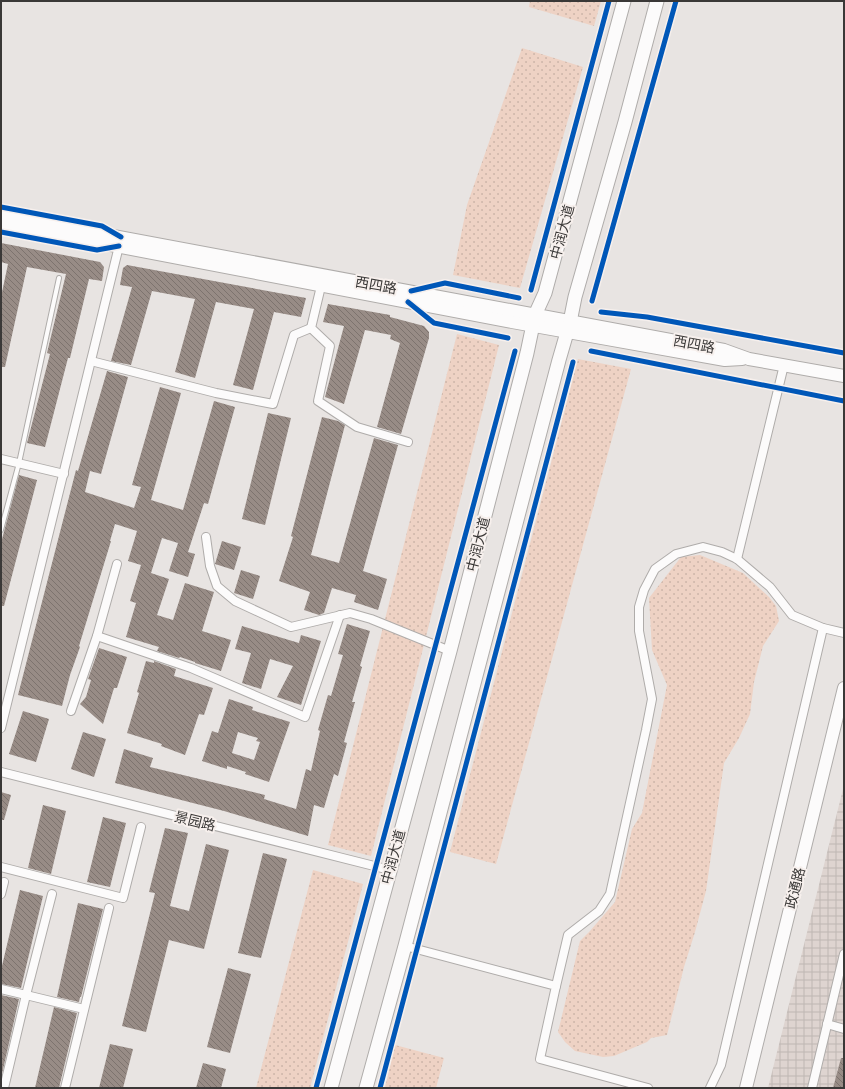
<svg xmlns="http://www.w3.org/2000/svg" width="845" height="1089" font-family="Jost,'Noto Sans SC',sans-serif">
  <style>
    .industrial { fill: url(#industrial-grid) }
    .garden { fill: url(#garden-dots) }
    .building { fill: url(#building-back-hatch); fill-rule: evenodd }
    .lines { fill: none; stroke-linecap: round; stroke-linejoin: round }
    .lane-casing { stroke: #afacaa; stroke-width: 6 }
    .street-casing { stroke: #afacaa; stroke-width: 10 }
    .secondary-casing { stroke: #afacaa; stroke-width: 14 }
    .primary-casing { stroke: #afacaa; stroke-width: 15 }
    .lane { stroke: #fcfbfb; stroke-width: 4 }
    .street { stroke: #fcfbfb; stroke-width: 8 }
    .secondary { stroke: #fcfbfb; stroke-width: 12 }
    .primary { stroke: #fcfbfb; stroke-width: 13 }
    .cycleway-casing { stroke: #f7f0ed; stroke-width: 8 }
    .cycleway { stroke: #0057b8; stroke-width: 5 }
    .labels { text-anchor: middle; stroke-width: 4; stroke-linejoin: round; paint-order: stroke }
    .street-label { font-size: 14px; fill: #3a3837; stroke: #f7f0ed }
  </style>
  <defs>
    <pattern id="industrial-grid" width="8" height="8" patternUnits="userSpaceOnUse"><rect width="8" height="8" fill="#ded4d0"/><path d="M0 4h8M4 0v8" fill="none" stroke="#bfb7b3"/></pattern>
    <pattern id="garden-dots" width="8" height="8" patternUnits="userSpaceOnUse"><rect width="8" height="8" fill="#eed2c4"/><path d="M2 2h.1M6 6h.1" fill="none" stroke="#cdb5a9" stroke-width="1.8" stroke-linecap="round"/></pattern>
    <pattern id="building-back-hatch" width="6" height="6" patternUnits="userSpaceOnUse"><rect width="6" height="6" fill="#988c86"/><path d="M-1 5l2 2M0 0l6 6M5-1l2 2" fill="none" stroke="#7d736e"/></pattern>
  </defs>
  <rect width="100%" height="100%" fill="#e8e4e2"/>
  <polygon class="industrial" points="844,785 844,1088 768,1088"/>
  <g class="garden">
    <polygon points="530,1 601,1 594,26 529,7"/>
    <polygon points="522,48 583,67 520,288 453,275 467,205"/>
    <polygon points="457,334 499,345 371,856 328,845"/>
    <polygon points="578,359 631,369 496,864 450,852"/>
    <polygon points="700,555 743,573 769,597 776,606 779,621 763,646 754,682 750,714 739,738 724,763 706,891 695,932 684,967 667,1035 651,1038 647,1042 614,1056 603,1057 575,1051 565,1042 558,1032 580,941 590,931 615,902 632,829 642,813 667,685 652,650 649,598 681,557"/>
    <polygon points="313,870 363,884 310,1088 256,1088"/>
    <polygon points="395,1045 444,1058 436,1088 385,1088"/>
  </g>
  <g class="building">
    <polygon points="1,243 100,262 104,267 102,281 89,279 70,358 68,358 45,447 27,443 50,354 47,353 66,274 27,267 5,367 1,367 1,297 8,264 1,262"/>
    <polygon points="127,265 306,298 301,317 274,312 253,390 233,385 254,309 216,302 195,378 175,372 195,299 152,291 131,365 111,361 132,287 120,285 123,268"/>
    <polygon points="328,304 390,315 390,317 424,326 429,332 429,338 401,434 377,427 400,343 390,339 391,335 365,330 344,404 325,397 344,326 323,322"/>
    <polygon points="107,371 128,377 101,474 90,471 85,492 134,508 141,487 132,485 160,387 181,393 151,500 183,510 214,401 235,407 208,504 204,503 188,552 195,554 188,577 169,571 178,543 162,538 151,573 169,579 157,615 173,620 185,583 214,592 202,631 231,640 221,671 195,663 195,662 180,657 179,658 157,651 159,647 126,637 136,603 130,601 141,565 128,561 137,531 115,524 110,541 111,541 79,646 80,647 70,675 62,706 18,695 76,470 78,471"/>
    <polygon points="268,413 291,418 265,525 242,519"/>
    <polygon points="322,417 338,421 345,425 311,555 339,563 374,438 398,445 363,571 387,579 378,610 354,602 356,595 332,588 324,613 319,615 304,610 310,592 279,581 293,537 291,536"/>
    <polygon points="19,475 37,480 4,606 1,606 1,543"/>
    <polygon points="222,541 241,547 234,570 215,564"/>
    <polygon points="241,570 260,576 253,599 234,593"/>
    <polygon points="347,624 370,631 360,666 362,667 352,702 355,702 344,742 347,743 338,776 334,774 324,808 314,805 308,836 224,811 115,783 124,749 153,758 150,767 265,795 264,799 296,809 306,769 311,771 320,731 318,730 328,695 331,696 343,655 338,654"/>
    <polygon points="242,626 299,643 301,635 321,641 301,705 277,697 293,666 270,659 261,689 242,683 251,653 235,649"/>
    <polygon points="99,648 127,657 117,688 114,688 103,724 80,704 86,697 91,680 88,679"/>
    <polygon points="146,661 154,663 154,661 176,669 174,676 213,688 204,715 199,714 185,755 161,746 162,744 127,733 139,693 137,692"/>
    <path d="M229,699L253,707L252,710L290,722L269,782L245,774L246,772L227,766V769L202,761L212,731L218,733ZM238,732L258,738L256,741L260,742L254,760L232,753Z"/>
    <polygon points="23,711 49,719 36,762 9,754"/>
    <polygon points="83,732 106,739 94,777 71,769"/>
    <polygon points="1,792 11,795 4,820 1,820"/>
    <polygon points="43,805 66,811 51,874 28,868"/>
    <polygon points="103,817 126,823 110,887 87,882"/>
    <polygon points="165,828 188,833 170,906 189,911 206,844 229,850 204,949 169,940 146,1032 122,1026 155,893 149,892"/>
    <polygon points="263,853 287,859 261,958 238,953"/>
    <polygon points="20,890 43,896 21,988 1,984 1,970"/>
    <polygon points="78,903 103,909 81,997 80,997 79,1002 57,997"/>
    <polygon points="228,968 251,974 230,1053 207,1047"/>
    <polygon points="1,995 19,999 2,1074 1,1074"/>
    <polygon points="54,1007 77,1013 59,1088 35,1088"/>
    <polygon points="110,1044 133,1049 123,1088 99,1088"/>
    <polygon points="841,1058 844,1058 844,1088 833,1088"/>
    <polygon points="203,1063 226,1069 221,1088 196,1088"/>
  </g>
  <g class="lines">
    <g class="lane-casing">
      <polyline id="lane" points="1,530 19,463 59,278"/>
    </g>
    <g class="street-casing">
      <g id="street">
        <polyline points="322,282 311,328 330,346 318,401 357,427 408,442"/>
        <polyline points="91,361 216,393 273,404 294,335 311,328"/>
        <polyline points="1,459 64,474"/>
        <polyline points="206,537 210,566 217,586 235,601 291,627 350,613 371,619 450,651"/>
        <polyline points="737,559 784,365"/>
        <polyline points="97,636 191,668 305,717 340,615"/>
        <polyline points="71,711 97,636 117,564"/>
        <polyline points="1,728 120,242"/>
        <polyline points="1,772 390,870"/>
        <polyline points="1,867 123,898 141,827"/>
        <polyline points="1,894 4,882"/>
        <polyline points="405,946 556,986 540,1059 648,1088"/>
        <polyline points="556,986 568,935 599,911 610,894 646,730 652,699 639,631 639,607 644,590 655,569 676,554 703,547 722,552 737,559 770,587 792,615 823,628"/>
        <polyline points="1,989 26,995 52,894"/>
        <polyline points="827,1024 844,1029"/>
        <polyline points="4,1088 26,995 84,1009"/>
        <polyline points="65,1088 109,908"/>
        <polyline points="710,1088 721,1065 823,628 844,633"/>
        <polyline points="812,1088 844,954"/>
      </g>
    </g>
    <g class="secondary-casing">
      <g id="secondary">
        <polyline points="1,215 724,350 749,359 844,376"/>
        <polyline points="1,224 512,322 725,360 742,359"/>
        <polyline points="746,1088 844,688"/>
      </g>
    </g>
    <g class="primary-casing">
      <g id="primary">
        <polyline points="331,1088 450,651 527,353 535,315 545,293 624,1"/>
        <polyline points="366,1088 405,946 559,360 570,322 575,297 625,122 657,1"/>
      </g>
    </g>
    <use href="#lane" class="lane"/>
    <use href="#street" class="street"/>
    <use href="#secondary" class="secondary"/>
    <use href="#primary" class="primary"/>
    <g class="cycleway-casing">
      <g id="cycleway">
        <polyline points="1,207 102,226 121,237"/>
        <polyline points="1,232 97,250 119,246"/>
        <polyline points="531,290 609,1"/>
        <polyline points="411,291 445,283 519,298"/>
        <polyline points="592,301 676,1"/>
        <polyline points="408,302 434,323 508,338"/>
        <polyline points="601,312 647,317 844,353"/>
        <polyline points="591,351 844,401"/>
        <polyline points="316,1088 515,351"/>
        <polyline points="380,1088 573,362"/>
      </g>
    </g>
    <use href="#cycleway" class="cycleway"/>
  </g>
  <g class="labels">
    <g class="street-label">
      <text transform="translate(562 232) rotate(-75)" y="5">中润大道</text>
      <text transform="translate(376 285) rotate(10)" y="5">西四路</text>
      <text transform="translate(694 344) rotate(11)" y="5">西四路</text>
      <text transform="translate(478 544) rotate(-76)" y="5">中润大道</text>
      <text transform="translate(195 821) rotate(14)" y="5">景园路</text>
      <text transform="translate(393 857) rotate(-75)" y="5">中润大道</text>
      <text transform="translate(795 888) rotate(-76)" y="5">政通路</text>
    </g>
  </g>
  <rect width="845" height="1089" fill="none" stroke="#3a3837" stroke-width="4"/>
</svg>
